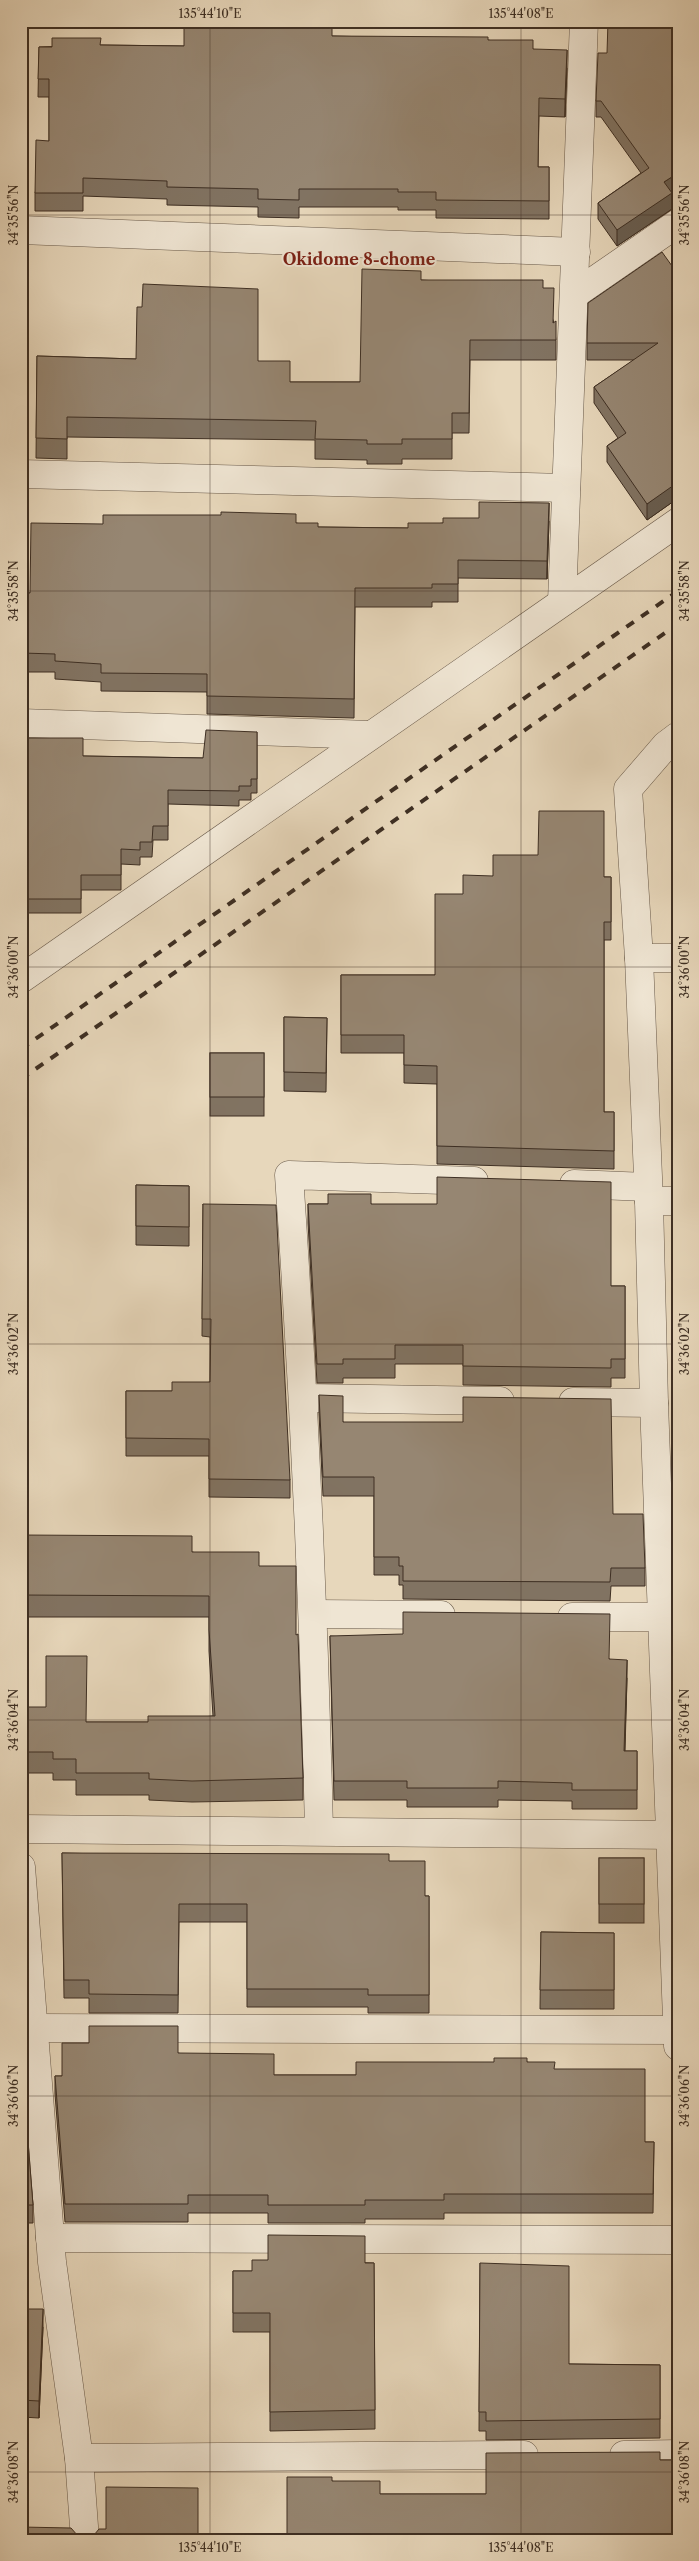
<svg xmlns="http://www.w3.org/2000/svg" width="699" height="2561" font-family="'Libre Caslon Text',serif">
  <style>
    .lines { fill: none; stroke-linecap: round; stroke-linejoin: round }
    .minor-casing { stroke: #685949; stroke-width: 29 }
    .minor { stroke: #efe5d3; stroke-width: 28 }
    .rail { stroke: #3e2f23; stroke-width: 4; stroke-dasharray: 9 9; stroke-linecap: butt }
    .wall { fill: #817362; stroke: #3e2f23 }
    .shaded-wall { fill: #695e50; stroke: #3e2f23 }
    .building { fill: #968672; stroke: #3e2f23 }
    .ticks { fill: none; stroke: #3e2f23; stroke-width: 1; stroke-opacity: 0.45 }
    .labels { text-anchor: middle; stroke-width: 4; stroke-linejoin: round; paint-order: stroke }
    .neighbourhood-label { font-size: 16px; font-weight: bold; fill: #7a1f14; stroke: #efe5d3 }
    .neatline { fill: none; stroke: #3e2f23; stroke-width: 2 }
    .ticks-label { font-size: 12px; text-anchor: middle; fill: #3e2f23 }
  </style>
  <rect width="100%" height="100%" fill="#e7d7bb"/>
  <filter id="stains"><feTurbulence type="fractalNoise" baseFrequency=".004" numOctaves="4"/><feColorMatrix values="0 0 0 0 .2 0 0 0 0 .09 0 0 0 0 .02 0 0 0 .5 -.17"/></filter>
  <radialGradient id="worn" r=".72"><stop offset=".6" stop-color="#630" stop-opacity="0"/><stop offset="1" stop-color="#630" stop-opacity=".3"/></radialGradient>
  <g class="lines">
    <g class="minor-casing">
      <g id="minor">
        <polyline points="21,230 576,252"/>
        <polyline points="575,294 678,223"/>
        <polyline points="21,474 566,488"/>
        <polyline points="562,602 584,21"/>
        <polyline points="21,723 370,735"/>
        <polyline points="678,736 666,745 628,789 639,958 649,1201 654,1403 678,2046"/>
        <polyline points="639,958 678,958"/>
        <polyline points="21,979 678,522"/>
        <polyline points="574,1184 647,1187"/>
        <polyline points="649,1201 678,1201"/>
        <polyline points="305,1398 500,1401"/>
        <polyline points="573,1402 654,1403"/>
        <polyline points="314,1614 441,1615"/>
        <polyline points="572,1617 663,1617"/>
        <polyline points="21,1829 678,1835"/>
        <path d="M319,1831C314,1612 304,1394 289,1175L474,1181"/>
        <polyline points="21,1867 52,2262 79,2458 85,2540"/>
        <polyline points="34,2028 677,2030"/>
        <polyline points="50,2238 678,2240"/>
        <polyline points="624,2455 678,2454"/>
        <polyline points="79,2458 524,2455"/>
      </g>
    </g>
    <use href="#minor" class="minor"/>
    <g class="rail">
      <polyline points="21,1049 678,591"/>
      <polyline points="21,1079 678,624"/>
    </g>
  </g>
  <g class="wall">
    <polygon points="239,27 332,36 488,40 533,49 567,68 565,117 539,116 538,167 549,167 549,219 436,218 436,210 398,210 398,207 299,207 299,218 258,217 258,207 167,205 167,199 83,196 83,211 35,211 35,193 49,141 49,97 38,97 39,47 100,45 184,46"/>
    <polygon points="607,53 672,193 672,209 617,246 598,219 598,203 641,173 601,117 596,117 596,101"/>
    <polygon points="677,273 674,501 647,520 607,462 607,446 618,438 594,403 594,387 634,360 587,360 587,343"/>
    <polygon points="421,280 543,288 554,323 556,341 556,360 470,360 469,433 452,433 452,459 402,459 402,464 367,464 367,460 315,459 315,440 67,437 67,459 36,458 37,356 136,359 258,361 290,382 360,382"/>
    <polygon points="549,521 547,579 458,578 458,602 432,602 432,607 355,607 354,718 207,714 207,692 101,691 101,682 55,679 55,672 22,672 22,593 30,593 103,524 296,523 318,527 408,528 443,523"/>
    <polygon points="257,732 257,793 251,793 251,800 239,800 239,806 168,804 168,840 153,840 152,857 140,857 140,865 121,864 121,890 81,890 81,913 21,913 21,850 27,850 28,796 21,796 21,738 83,756 203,758"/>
    <polygon points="493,876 611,877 611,940 604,940 604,1112 614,1112 614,1169 437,1164 437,1084 404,1083 404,1053 341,1053 341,975 435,975 463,894"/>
    <polygon points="284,1017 327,1018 326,1092 284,1091"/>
    <rect x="210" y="1053" width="54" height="63"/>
    <polygon points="136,1185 189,1186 189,1246 136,1245"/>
    <polygon points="203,1204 290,1480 290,1498 209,1497 209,1456 126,1456 126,1391 172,1391 210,1382 210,1337 202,1336"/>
    <polygon points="308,1204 371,1204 611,1286 625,1286 625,1378 611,1378 611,1387 463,1385 463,1364 395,1364 395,1378 343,1378 343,1383 317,1383 308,1223"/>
    <polygon points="319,1395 343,1422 613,1514 645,1568 645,1586 611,1586 610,1601 403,1599 403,1585 399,1585 399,1575 374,1575 374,1496 323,1496 319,1414"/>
    <polygon points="674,1516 678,1516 678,1586 676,1586"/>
    <polygon points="21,1535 192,1552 259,1566 296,1635 303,1778 303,1800 192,1802 149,1800 149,1795 76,1795 76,1780 53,1780 53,1773 21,1773 21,1707 86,1722 148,1722 213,1716 209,1651 209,1617 21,1617"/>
    <polygon points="330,1636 610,1659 627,1678 625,1751 637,1751 637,1809 572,1809 572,1801 498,1800 498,1807 407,1807 407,1800 334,1800"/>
    <polygon points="62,1853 389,1861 425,1896 429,1896 429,2013 368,2013 368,2007 247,2007 247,1922 179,1922 178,2013 89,2013 89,1998 64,1998"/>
    <rect x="599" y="1858" width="45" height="65"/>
    <polygon points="541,1932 614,1933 614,2009 540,2009"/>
    <polygon points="89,2043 178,2053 274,2075 356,2075 527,2062 554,2069 645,2142 654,2142 653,2213 444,2213 444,2219 365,2219 365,2223 268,2223 268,2213 188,2213 188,2222 65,2222 55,2094 55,2076 62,2076"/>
    <polygon points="21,2076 33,2205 33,2223 25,2223 24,2229 21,2229"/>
    <polygon points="268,2260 374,2263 375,2429 270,2431 270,2332 233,2332 233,2271 252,2271"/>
    <polygon points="480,2263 569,2364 660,2365 660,2438 486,2440 486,2431 479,2431"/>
    <polygon points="21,2309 43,2327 39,2418 21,2417"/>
    <polygon points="660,2460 678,2460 678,2540 287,2540 332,2481 380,2494 486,2494"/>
  </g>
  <g class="shaded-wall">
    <polygon points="567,50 567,68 565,117 565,99"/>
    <polygon points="678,173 678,189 672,193 672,209 617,246 617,230 664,182"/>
    <polygon points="678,478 678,495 674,497 674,501 647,520 647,504"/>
    <polygon points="549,503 549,521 547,579 547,561"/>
    <polygon points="627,1660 627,1678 624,1770 624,1751"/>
    <polygon points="43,2309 43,2327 39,2418 39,2401"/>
  </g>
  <g class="building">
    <polygon points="608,21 678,21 678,173 664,182 672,193 617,230 598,203 649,168 601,101 596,101 598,53 607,53"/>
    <polygon points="184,23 239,23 239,27 332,27 332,36 488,37 488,40 533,40 533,49 567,50 565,99 539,98 538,167 549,167 549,201 436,200 436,192 398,192 398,189 299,189 299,200 258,199 258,189 167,187 167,181 83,178 83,193 35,193 36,140 49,141 49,79 38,79 39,47 52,47 52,38 101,38 100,45 184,46"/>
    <polygon points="662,252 677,273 678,272 678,478 672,482 674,485 647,504 607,446 626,433 594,387 658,343 587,343 588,303"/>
    <polygon points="362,269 421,271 421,280 543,280 543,288 554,288 553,323 556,321 556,340 470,340 469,413 452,413 452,439 402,439 402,444 367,444 367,440 315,439 316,421 67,417 67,439 36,438 37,356 136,359 137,307 142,307 143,284 258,289 258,361 290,361 290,382 360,382"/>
    <polygon points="479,502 549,503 547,561 458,560 458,584 432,584 432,588 355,588 354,699 207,696 207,674 101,673 101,664 55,661 55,654 22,653 22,593 30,593 31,523 103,524 103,515 221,515 221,512 296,514 296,523 318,523 318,527 408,528 408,523 443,523 443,518 479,518"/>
    <polygon points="206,730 257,732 257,779 251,779 251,786 239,786 239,791 168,790 168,826 153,826 152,842 140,842 140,850 121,849 121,875 81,875 81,899 21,899 21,850 27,850 28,782 21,782 21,738 83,738 83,756 203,758"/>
    <polygon points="539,811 604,811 604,877 611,877 611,922 604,922 604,1112 614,1112 614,1151 437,1146 437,1066 404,1065 404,1035 341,1035 341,975 435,975 435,894 463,894 463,875 493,876 493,855 538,855"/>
    <polygon points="677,987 678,987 678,1037"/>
    <polygon points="284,1017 327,1018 326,1073 284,1072"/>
    <rect x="210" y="1053" width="54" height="44"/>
    <polygon points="437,1177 611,1182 611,1286 625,1286 625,1359 611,1359 611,1368 463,1366 463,1345 395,1345 395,1359 343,1359 343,1364 317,1364 308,1204 328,1204 328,1194 371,1194 371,1204 437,1204"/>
    <polygon points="136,1185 189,1186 189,1227 136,1226"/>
    <polygon points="203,1204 276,1205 290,1480 209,1479 209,1439 126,1438 126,1391 172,1391 172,1382 210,1382 211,1319 202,1319"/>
    <polygon points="319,1395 343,1396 343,1422 463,1422 463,1397 611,1399 613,1514 643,1514 645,1568 611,1568 610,1582 403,1581 403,1566 399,1566 399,1557 374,1557 374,1477 323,1477"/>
    <polygon points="674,1516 678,1516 678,1569 676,1569"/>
    <polygon points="21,1535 192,1536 192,1552 259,1552 259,1566 296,1566 296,1635 298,1634 303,1778 192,1781 149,1779 149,1773 76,1773 76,1759 53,1759 53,1752 21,1752 21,1707 46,1707 46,1656 87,1656 86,1722 148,1722 148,1716 215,1716 209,1630 209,1596 21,1595"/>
    <polygon points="403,1612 610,1614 609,1659 627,1660 624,1751 637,1751 637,1790 572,1790 572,1783 498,1781 498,1788 407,1788 407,1781 334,1781 330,1636 403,1634"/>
    <polygon points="62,1853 389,1854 389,1861 425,1861 425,1896 429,1896 429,1995 368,1995 368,1989 247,1989 247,1904 179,1904 178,1995 89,1994 89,1980 64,1980"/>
    <rect x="599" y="1858" width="45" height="46"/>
    <polygon points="541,1932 614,1933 614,1990 540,1990"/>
    <polygon points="89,2026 178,2026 178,2053 274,2054 274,2075 356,2075 356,2062 494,2062 494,2058 527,2058 527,2062 555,2062 554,2069 645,2069 645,2142 654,2142 653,2194 444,2194 444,2200 365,2200 365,2205 268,2205 268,2195 188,2195 188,2204 65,2204 55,2076 62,2076 62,2043 89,2043"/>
    <polygon points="21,2076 23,2076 33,2205 25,2205 24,2211 21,2211"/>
    <polygon points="268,2235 365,2236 365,2263 374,2263 375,2410 270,2412 270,2313 233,2313 233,2271 252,2271 252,2260 268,2260"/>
    <polygon points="480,2263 569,2266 569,2364 660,2365 660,2419 486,2421 486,2412 479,2412"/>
    <polygon points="21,2309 43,2309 39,2401 21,2400"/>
    <polygon points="660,2452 660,2460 678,2460 678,2538 658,2538 658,2540 469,2540 469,2537 397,2536 397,2540 287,2540 287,2477 332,2477 332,2481 380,2481 380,2494 486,2494 486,2453"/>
    <polygon points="106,2487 198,2488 198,2540 21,2540 21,2527 71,2528 78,2536 87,2538 94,2535 99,2529 106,2529"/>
  </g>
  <path class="ticks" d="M210,21V2540M521,21V2540M21,215H678M21,591H678M21,967H678M21,1344H678M21,1720H678M21,2096H678M21,2472H678"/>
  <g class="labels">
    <g class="neighbourhood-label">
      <text x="359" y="265">Okidome 8-chome</text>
    </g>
  </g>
  <rect width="699" height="2561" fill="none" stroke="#e7d7bb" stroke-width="55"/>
  <rect x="28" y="28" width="644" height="2506" class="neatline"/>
  <g class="ticks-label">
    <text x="210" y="18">135°44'10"E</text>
    <text x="521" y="18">135°44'08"E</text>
    <text transform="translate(685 215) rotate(-90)" y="4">34°35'56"N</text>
    <text transform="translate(14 215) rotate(-90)" y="4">34°35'56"N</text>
    <text transform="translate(14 591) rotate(-90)" y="4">34°35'58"N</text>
    <text transform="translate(685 591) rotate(-90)" y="4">34°35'58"N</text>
    <text transform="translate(685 967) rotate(-90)" y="4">34°36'00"N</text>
    <text transform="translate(14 967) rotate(-90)" y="4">34°36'00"N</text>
    <text transform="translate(685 1344) rotate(-90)" y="4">34°36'02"N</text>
    <text transform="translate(14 1344) rotate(-90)" y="4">34°36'02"N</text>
    <text transform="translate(685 1720) rotate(-90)" y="4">34°36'04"N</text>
    <text transform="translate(14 1720) rotate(-90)" y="4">34°36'04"N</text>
    <text transform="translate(685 2096) rotate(-90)" y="4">34°36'06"N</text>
    <text transform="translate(14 2096) rotate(-90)" y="4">34°36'06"N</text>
    <text transform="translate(14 2472) rotate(-90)" y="4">34°36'08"N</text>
    <text transform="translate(685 2472) rotate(-90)" y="4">34°36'08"N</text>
    <text x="210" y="2552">135°44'10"E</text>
    <text x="521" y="2552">135°44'08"E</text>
  </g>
  <rect width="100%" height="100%" filter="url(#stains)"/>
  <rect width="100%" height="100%" fill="url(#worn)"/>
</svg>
